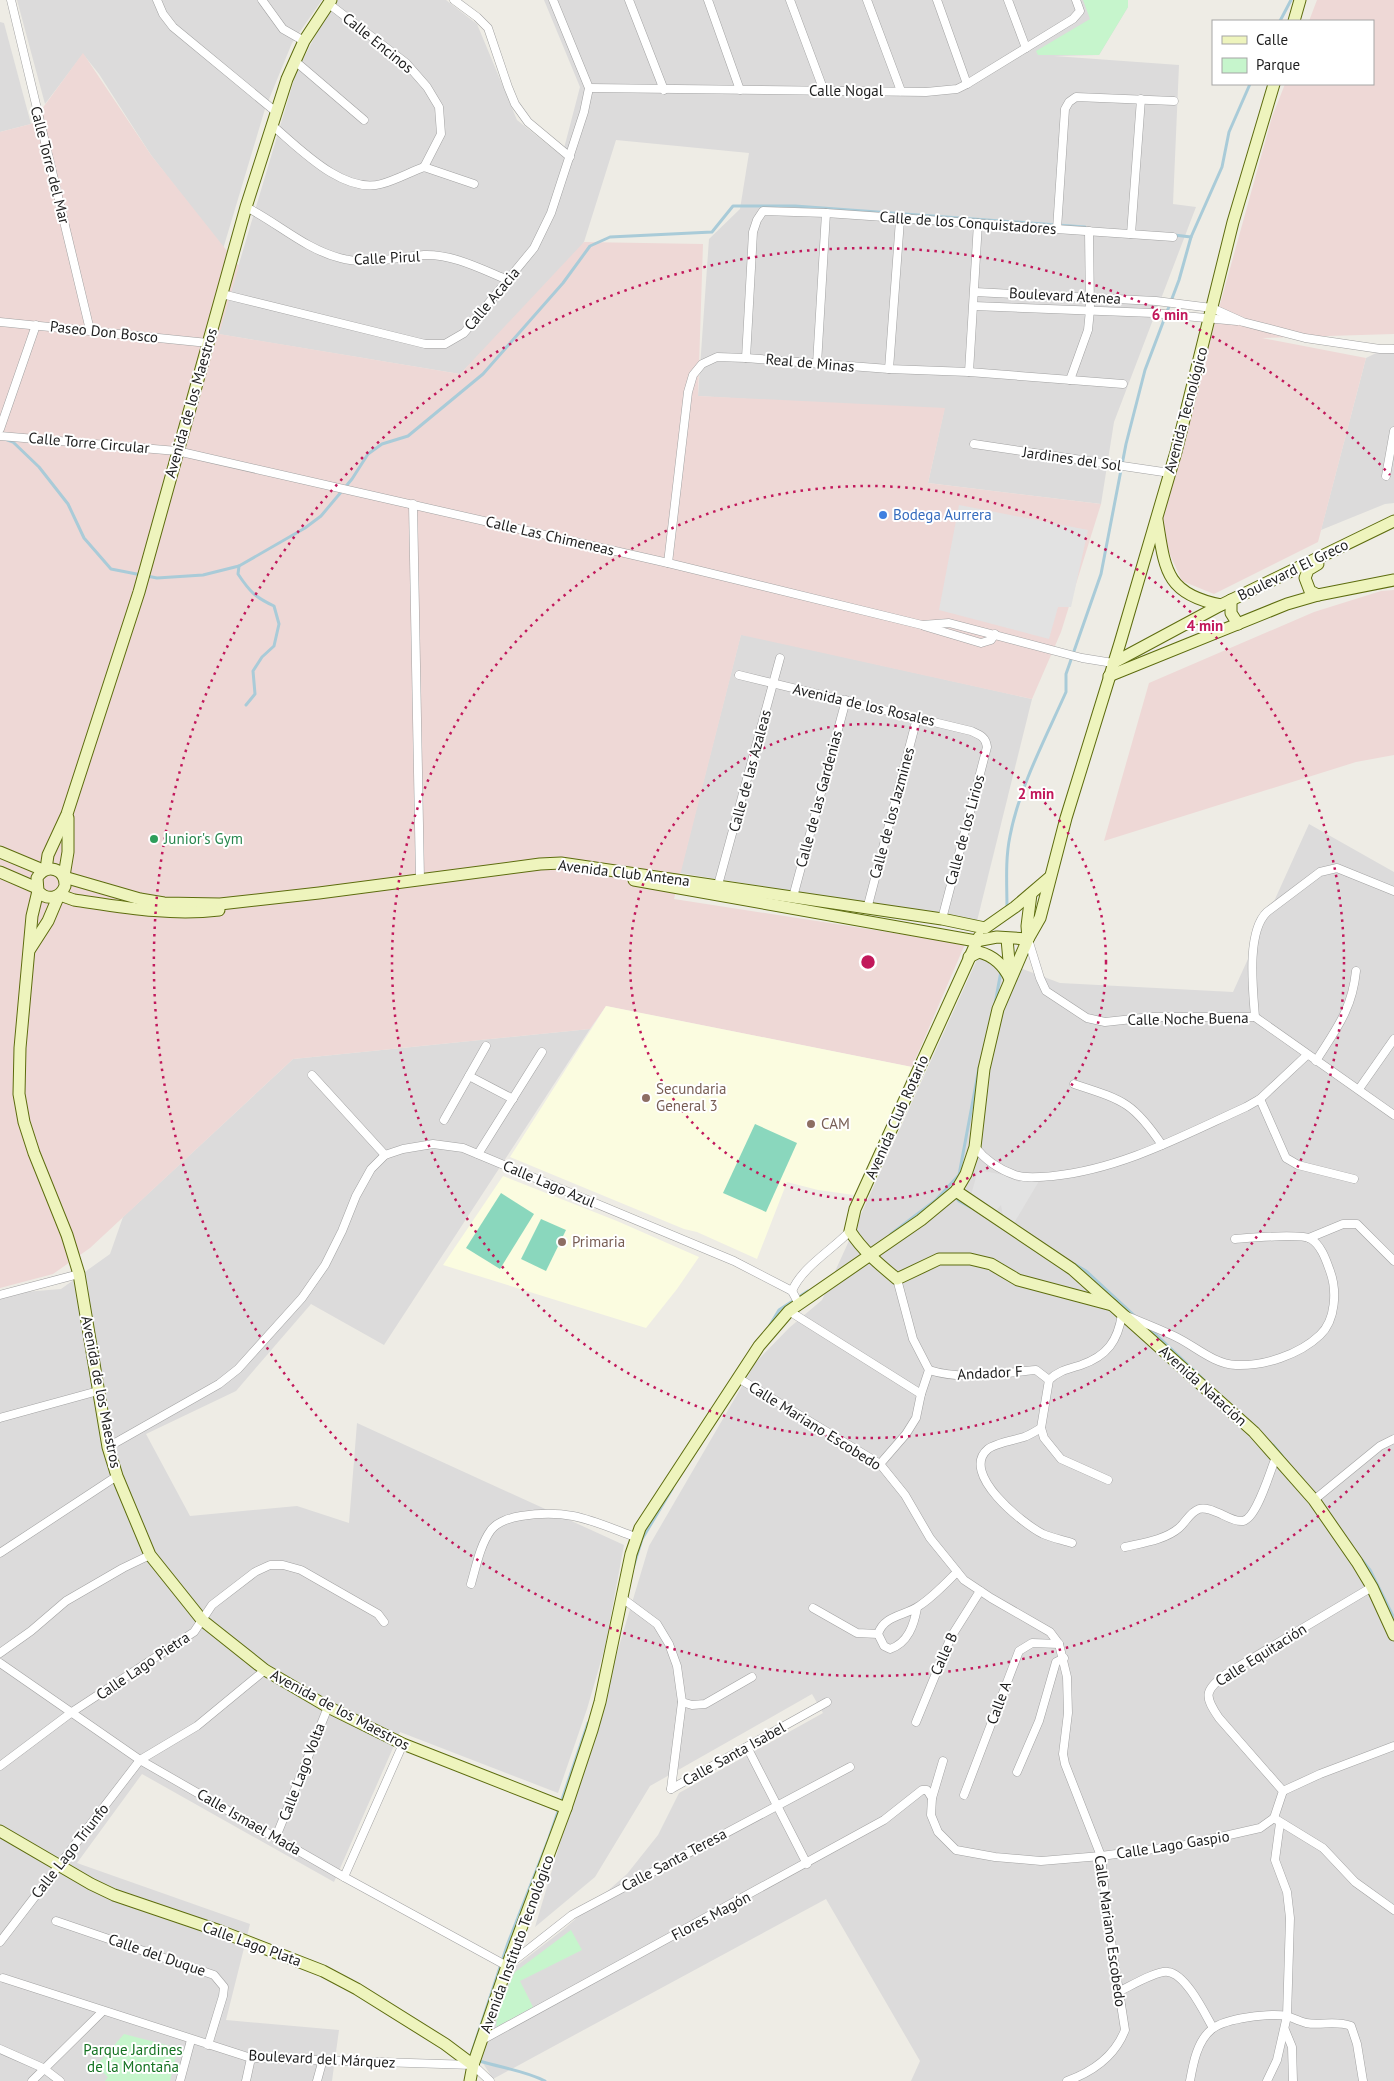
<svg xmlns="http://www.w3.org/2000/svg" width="1394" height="2081" font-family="'PT Sans',sans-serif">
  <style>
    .residential { fill: #dcdbdb }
    .commercial { fill: #eed8d6 }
    .education { fill: #fbfce0 }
    .park { fill: #c6f5cc }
    .pitch { fill: #8ad7bd }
    .parking { fill: #e2e2e2 }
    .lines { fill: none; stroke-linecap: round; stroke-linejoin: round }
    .stream { stroke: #a9cbd8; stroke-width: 3 }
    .street-casing { stroke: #a2a2a2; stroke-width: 9 }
    .secondary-casing { stroke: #5d6c0e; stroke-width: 13 }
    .street { stroke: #fff; stroke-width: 8 }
    .secondary { stroke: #eef4bd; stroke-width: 11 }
    .ring { fill: none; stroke: #c2185b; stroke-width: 2.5; stroke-dasharray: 2.5 5 }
    .shop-dot { fill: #3f7fe0; stroke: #fff; stroke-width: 2 }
    .leisure-dot { fill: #2e9e5b; stroke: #fff; stroke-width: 2 }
    .education-dot { fill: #8d6e63; stroke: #fff; stroke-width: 2 }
    .labels { text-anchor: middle; stroke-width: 4; stroke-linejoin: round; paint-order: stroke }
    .street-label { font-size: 15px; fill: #1e1e1e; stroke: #fff }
    .shop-label { font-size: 15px; fill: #366cbe; stroke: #fff; text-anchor: start }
    .leisure-label { font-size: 15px; fill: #27864d; stroke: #fff; text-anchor: start }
    .education-label { font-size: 15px; fill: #785e54; stroke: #fff; text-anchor: start }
    .park-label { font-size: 15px; fill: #157322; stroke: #fff }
    .centre { fill: #c2185b; stroke: #fff; stroke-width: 2.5 }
    .ring-label { font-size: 15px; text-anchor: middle; font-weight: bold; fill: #c2185b; stroke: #fff; stroke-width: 4; stroke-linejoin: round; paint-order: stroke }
  </style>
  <rect width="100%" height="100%" fill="#eeece5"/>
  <g class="residential">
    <polygon points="17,0 322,0 292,43 265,109 223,249 151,155 99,74 83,54 45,104"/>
    <polygon points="338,0 446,0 477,24 517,120 562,156 580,87 544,0 1128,0 1128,7 1099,55 1054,56 1179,65 1173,204 1196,207 1114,422 1101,504 928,483 944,411 698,396 709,239 740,209 749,153 616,140 584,242 576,256 460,374 218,334 296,73 327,13"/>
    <polygon points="0,22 4,23 31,124 0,132"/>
    <polygon points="1394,344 1394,503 1385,504 1321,530 1366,358"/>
    <polygon points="741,634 1032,699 977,921 680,873"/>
    <polygon points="1309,824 1394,872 1394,2081 911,2081 920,2061 826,1899 493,2079 481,2060 511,1970 564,1929 627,1874 658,1835 679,1793 823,1713 812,1694 650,1786 595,1877 535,1927 649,1546 756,1362 789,1328 822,1300 980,953 1060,983 1233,992"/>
    <polygon points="590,1029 384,1345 311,1304 236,1391 146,1434 190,1516 297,1506 349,1523 357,1423 624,1545 605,1647 587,1709 558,1793 400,1732 334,1882 142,1774 77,1863 250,1924 226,2020 339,2030 332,2081 0,2081 0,1294 61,1289 110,1254 123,1217 293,1059"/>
  </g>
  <g class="commercial">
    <polygon points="1317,0 1394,0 1394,334 1262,338 1366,358 1318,542 1214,594 1182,581 1158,528 1272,117 1285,84 1373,84 1373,21 1309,21"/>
    <polygon points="83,53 151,155 239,266 219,334 460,374 584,242 703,244 698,396 945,408 928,483 1101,504 1061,632 1032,699 741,635 674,899 965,944 912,1067 606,1006 590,1029 293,1059 90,1248 53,1274 0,1288 0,132 31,124"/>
    <polygon points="1394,590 1394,755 1356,762 1104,841 1149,683 1314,612 1381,591"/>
  </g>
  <g class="education">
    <polygon points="606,1006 912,1067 854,1195 818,1190 787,1182 757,1259 697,1232 684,1229 510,1157"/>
    <polygon points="503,1176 617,1221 699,1257 677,1289 646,1328 443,1265"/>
  </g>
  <g class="park">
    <polygon points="1083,0 1128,0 1128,7 1099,55 1038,55 1036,51 1090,19"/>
    <polygon points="571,1930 582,1950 520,1981 533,2007 496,2027 498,2008 515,1972"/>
    <polygon points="124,2034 178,2048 170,2081 105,2081 108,2077 96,2066"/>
  </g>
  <g class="pitch">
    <polygon points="755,1124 797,1143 766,1212 723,1193"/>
    <polygon points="501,1193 534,1214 500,1269 466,1248"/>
    <polygon points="541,1219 566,1230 546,1271 521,1259"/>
  </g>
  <g class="parking">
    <polygon points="959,505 1088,530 1071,607 1058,607 1049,639 939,610"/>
    <polygon points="978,1170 1004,1175 1019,1182 1031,1179 1039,1181 1014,1223 1003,1216 1001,1205 996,1211 971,1195"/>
  </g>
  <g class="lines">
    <g class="stream">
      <polyline points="1280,21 1291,0"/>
      <polyline points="1174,235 1191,237"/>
      <polyline points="5,439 13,442 39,467 68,504 84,538 111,569 157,578 203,575 239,566"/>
      <path d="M246,705L255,694L253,671L262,657L274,646L279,624L274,606C255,597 250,592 238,574L239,566L305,528L321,516L352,479L368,454L382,444L408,436L483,374L563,283L590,246L610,237L712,232L733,206H795L1085,227"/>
      <path d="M1007,909C1007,885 1005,860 1010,836C1019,788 1046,737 1066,692V674L1101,574L1126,444L1145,370L1179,280L1191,237L1222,167L1229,132L1250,84"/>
      <polyline points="995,1004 1001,971"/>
      <polyline points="955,1196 959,1201 970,1207"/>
      <polyline points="891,1234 936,1200 959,1175 979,1068"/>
      <polyline points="1076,1265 1086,1271 1137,1318"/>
      <polyline points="770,1325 779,1310 808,1291"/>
      <polyline points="1148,1327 1205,1381"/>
      <polyline points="1273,1445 1282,1456"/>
      <polyline points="1362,1560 1370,1570 1394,1618"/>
      <polyline points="633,1568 642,1539 672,1489"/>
      <polyline points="470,2058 508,1943 549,1838 588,1723"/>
      <path d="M477,2060C500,2068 524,2070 545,2081"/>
    </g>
    <g class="street-casing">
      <g id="street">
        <polyline points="11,0 90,330"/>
        <polyline points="157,0 163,14 173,27 276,112"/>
        <polyline points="262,0 283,29 304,41"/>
        <polyline points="454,0 477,17 488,28 508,87 515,104 528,122 570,157"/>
        <polyline points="553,0 589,88"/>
        <polyline points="629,0 664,90"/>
        <polyline points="708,0 740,90"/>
        <polyline points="790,0 824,91"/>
        <polyline points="867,0 901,91"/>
        <polyline points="937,0 967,84"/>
        <polyline points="1008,0 1026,48"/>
        <polyline points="329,4 406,63 427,87 439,107 441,134 424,167"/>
        <polyline points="295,61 364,120"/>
        <polyline points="589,88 926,92 957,89 967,84 1073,19 1080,11 1076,0"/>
        <path d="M273,126C300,149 343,194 381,184C396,180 410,172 424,167"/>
        <polyline points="424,167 474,184"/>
        <path d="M246,207C278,223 305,249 340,258C367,266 396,257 424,255C453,254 481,269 508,280"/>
        <polyline points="1057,229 1065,109 1069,102 1076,97 1174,101"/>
        <polyline points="1131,234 1141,99"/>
        <polyline points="975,292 1156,301 1212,308 1243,322 1305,338 1380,349 1394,349"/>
        <polyline points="222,294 425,344 445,344 464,333 534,248 551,213 584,112 589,88"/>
        <polyline points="974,306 1153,313 1237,321"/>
        <polyline points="0,322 208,343"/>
        <polyline points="746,358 753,232 757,220 763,211 826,213 1173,237"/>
        <polyline points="817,364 826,213"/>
        <polyline points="889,369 900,220"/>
        <polyline points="969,372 978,223"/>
        <polyline points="1070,380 1088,330 1090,310 1089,231"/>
        <polyline points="0,429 36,325"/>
        <polyline points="0,436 177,451 668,563 922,625 949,623 1082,658 1113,663"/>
        <polyline points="974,444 1170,473"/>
        <polyline points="1386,476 1394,431"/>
        <polyline points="413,504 420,879"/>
        <polyline points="668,563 688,392 693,375 702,364 717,357 746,358 889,369 969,372 1123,384"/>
        <polyline points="924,626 981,643 991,640 995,634"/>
        <path d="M739,675L971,731C980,735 986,737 987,747L942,919"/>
        <polyline points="718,885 780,658"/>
        <polyline points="793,897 846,700"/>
        <polyline points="867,909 917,718"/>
        <polyline points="1028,939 1040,978 1046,991 1087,1018 1105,1022 1151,1017 1255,1017 1394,1115"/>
        <path d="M1255,1017C1253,990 1246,932 1267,912L1320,872L1337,868L1394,891"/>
        <path d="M1316,1061C1336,1029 1352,1010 1356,971"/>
        <polyline points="312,1075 385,1155"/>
        <polyline points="469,1076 513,1099"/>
        <path d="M1074,1084C1123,1100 1133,1102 1162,1145"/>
        <polyline points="1359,1089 1394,1039"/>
        <polyline points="1260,1099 1286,1158 1298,1165 1354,1179"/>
        <polyline points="444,1120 486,1046"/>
        <path d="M975,1147C986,1161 998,1169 1015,1175C1026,1179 1041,1177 1053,1176C1122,1169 1184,1135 1246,1107L1260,1099L1307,1055"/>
        <polyline points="478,1154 542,1052"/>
        <polyline points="1309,1238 1343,1224 1357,1224 1394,1261"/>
        <path d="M792,1291C802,1267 832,1250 850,1231"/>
        <polyline points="0,1295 79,1274"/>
        <polyline points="789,1311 921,1394"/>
        <path d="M929,1370C963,1381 1001,1373 1036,1370L1049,1380"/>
        <path d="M738,1378L880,1464L905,1495L930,1538L964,1580L991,1598L1050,1632L1059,1644L1067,1677L1068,1713L1063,1754L1065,1764L1101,1856L1107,1915L1125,2030C1115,2056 1092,2072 1067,2081"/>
        <polyline points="0,1418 98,1391"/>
        <path d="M1041,1428C1036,1431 1030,1435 1024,1437C1015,1440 995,1443 988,1449C959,1473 1023,1524 1043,1534C1052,1538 1063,1540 1072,1543"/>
        <polyline points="108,1447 219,1384 238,1369 302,1298 325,1265 342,1231 356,1196 371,1169 385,1155 403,1149 433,1144 463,1148 734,1261 792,1291 799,1304"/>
        <polyline points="880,1464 906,1434 916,1418 921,1394 929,1370 913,1339 897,1279"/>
        <path d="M1108,1480L1061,1459L1044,1438L1041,1428L1049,1380C1058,1371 1068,1369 1081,1365C1107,1356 1118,1341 1122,1314C1141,1322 1160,1329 1178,1338C1196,1347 1214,1364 1236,1365C1264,1366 1299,1355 1320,1335C1336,1320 1337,1290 1330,1271C1326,1260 1321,1245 1311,1239C1301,1233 1249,1238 1235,1239"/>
        <polyline points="1314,1500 1380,1446 1394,1439"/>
        <path d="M1125,1547C1142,1543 1165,1540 1179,1528C1186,1522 1190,1512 1199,1509C1206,1507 1214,1511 1221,1514C1227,1517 1236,1522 1243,1521C1257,1518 1270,1471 1276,1457"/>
        <polyline points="0,1553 117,1476"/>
        <path d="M471,1584C476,1567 480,1545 491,1530C498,1521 510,1518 521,1516C569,1508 592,1521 635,1537"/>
        <polyline points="622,1598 657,1624 669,1644 677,1666 682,1702 671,1789"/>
        <polyline points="813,1608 857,1633 878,1634"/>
        <path d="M917,1608C914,1625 908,1643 890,1649L884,1646L878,1634C884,1615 905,1616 919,1606C933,1597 945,1584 957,1572"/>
        <polyline points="0,1653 31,1631 66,1601 123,1568 150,1555"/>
        <polyline points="0,1663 140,1760 344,1877 507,1966 572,1915 850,1767"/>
        <polyline points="682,1702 692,1705 705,1704 752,1677"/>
        <polyline points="916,1722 951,1637 980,1591"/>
        <polyline points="747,1747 807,1864"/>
        <polyline points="943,1761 932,1798 931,1815 938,1832 956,1850 995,1857 1041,1861 1101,1856 1185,1845 1260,1828 1274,1818 1323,1848 1355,1882 1394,1910"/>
        <polyline points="0,1766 72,1712 194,1632 212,1605 255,1572 270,1565 283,1565 301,1570 378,1614 384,1622"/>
        <polyline points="1017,1772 1039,1721 1056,1662 1064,1658"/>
        <polyline points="671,1789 827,1702"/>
        <polyline points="1283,1791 1320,1774 1394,1746"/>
        <polyline points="964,1795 1019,1651 1032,1643 1059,1644"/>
        <path d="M1274,1818L1283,1791L1219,1718C1204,1696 1204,1691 1226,1674L1372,1587"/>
        <polyline points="276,1837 328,1707"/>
        <polyline points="344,1877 403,1744"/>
        <polyline points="56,1921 214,1975 224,1987 223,1996 208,2045"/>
        <polyline points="0,1942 140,1760 197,1726 265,1670"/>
        <polyline points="3,1978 251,2058 473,2065 490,2081"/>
        <path d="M1118,1992C1129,1987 1157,1970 1168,1972C1186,1974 1205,2014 1213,2028"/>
        <polyline points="1285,2030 1292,2047 1293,2081"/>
        <polyline points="482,2040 884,1820 922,1790 927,1790 932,1798"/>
        <polyline points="0,2049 43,2068 60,2081"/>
        <polyline points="32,2081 103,2011"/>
        <polyline points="180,2081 191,2040"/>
        <polyline points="246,2081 251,2058"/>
        <polyline points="317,2081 323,2059"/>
        <path d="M1190,2081C1193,2064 1197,2041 1212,2029C1226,2018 1270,2013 1287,2016C1293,2018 1299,2021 1306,2023C1321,2026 1335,2020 1351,2026L1357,2044L1363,2081"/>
        <polyline points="1267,2081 1277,2060 1287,2016 1290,1918 1287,1892 1275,1860 1280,1823"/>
      </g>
    </g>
    <g class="secondary-casing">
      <g id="secondary">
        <polyline points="1294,21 1300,0"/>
        <path d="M1157,520C1165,569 1165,594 1221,605"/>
        <polyline points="1318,564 1308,570 1305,578 1310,591 1318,595"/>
        <polyline points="1231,600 1231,613 1238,624"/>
        <polyline points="1113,663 1221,605 1394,521"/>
        <polyline points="1109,676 1287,604 1318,595 1394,580"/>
        <polyline points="0,852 43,870"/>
        <polyline points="46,869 48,855 67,814 139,592 246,207 287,79 304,41 331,0"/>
        <polyline points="0,872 37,888"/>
        <polyline points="64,876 68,852 68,818"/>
        <polyline points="64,877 140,899 164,903 220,904 319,893 540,864 561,863 942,919 985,928 1015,907 1049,878"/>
        <polyline points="634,880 976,941 997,937 1028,939"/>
        <path d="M38,891C47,901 60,899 65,886C66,868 46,863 37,878L38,891L32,916L20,1048L19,1094L24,1122L34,1153L67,1235L79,1274L108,1447L117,1476L150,1555L202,1620L265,1670L328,1707L403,1744L566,1808"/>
        <path d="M60,895L74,900C122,907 170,916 219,910"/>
        <path d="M979,937L855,1209L850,1231C863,1251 879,1264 897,1279L939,1259H970L991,1264L1018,1280L1112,1305"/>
        <polyline points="1028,939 1027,926 1031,894"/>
        <polyline points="30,949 48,921 59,895"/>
        <path d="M969,957L979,952C994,956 1004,966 1010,979"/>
        <polyline points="1005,969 1009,961 1007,939"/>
        <polyline points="956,1191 1072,1269 1254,1432 1314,1500 1357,1562 1372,1587 1394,1635"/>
        <polyline points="0,1831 91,1884 114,1895 220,1931 323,1971 357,1989 445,2044 473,2065"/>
        <polyline points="470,2081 473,2065 507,1966 566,1808 592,1730 600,1702 631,1554 640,1528 759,1346 789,1311 921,1220 956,1191 966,1174 975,1147 984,1069 998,1009 1028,939 1040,918 1066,818 1120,643 1176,452 1233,222 1274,84"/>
      </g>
    </g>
    <use href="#street" class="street"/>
    <use href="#secondary" class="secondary"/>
  </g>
  <g class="ring">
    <circle cx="868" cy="962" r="238"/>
    <circle cx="868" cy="962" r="476"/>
    <path d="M1390 1449A714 714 0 1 1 1390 475"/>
  </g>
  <circle class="shop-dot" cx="883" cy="515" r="5"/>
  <circle class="leisure-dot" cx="154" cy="839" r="5"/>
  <g class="education-dot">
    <circle cx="646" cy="1098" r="5"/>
    <circle cx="811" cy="1124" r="5"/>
    <circle cx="562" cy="1242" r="5"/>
  </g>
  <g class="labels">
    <g class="street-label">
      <text transform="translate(378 43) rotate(39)" y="5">Calle Encinos</text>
      <text x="846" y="96">Calle Nogal</text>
      <text transform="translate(50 165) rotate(76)" y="5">Calle Torre del Mar</text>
      <text transform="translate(968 223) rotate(4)" y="5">Calle de los Conquistadores</text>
      <text transform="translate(387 258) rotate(-3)" y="5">Calle Pirul</text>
      <text transform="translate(1065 296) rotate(3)" y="5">Boulevard Atenea</text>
      <text transform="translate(492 299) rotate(-50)" y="5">Calle Acacia</text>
      <text transform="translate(104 332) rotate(6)" y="5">Paseo Don Bosco</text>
      <text transform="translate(810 363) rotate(5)" y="5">Real de Minas</text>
      <text transform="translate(191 403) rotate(-74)" y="5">Avenida de los Maestros</text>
      <text transform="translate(1186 410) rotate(-75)" y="5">Avenida Tecnológico</text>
      <text transform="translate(89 443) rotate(5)" y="5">Calle Torre Circular</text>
      <text transform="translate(1072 459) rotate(8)" y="5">Jardines del Sol</text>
      <text transform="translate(550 536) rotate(13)" y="5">Calle Las Chimeneas</text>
      <text transform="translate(1293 570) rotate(-26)" y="5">Boulevard El Greco</text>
      <text transform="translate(864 705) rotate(13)" y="5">Avenida de los Rosales</text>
      <text transform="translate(750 771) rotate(-75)" y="5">Calle de las Azaleas</text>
      <text transform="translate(819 799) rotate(-75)" y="5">Calle de las Gardenias</text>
      <text transform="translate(892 813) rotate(-75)" y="5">Calle de los Jazmines</text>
      <text transform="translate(965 830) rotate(-75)" y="5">Calle de los Lirios</text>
      <text transform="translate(624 873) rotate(7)" y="5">Avenida Club Antena</text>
      <text transform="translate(1188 1019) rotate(-1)" y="5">Calle Noche Buena</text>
      <text transform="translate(897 1117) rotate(-66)" y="5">Avenida Club Rotario</text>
      <text transform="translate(549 1184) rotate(23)" y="5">Calle Lago Azul</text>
      <text transform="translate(990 1373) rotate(-3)" y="5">Andador F</text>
      <text transform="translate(1203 1386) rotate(42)" y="5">Avenida Natación</text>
      <text transform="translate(101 1392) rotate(79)" y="5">Avenida de los Maestros</text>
      <text transform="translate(815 1426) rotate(32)" y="5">Calle Mariano Escobedo</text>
      <text transform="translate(944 1654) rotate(-66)" y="5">Calle B</text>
      <text transform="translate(1261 1655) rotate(-32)" y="5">Calle Equitación</text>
      <text transform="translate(143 1666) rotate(-34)" y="5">Calle Lago Pietra</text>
      <text transform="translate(999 1703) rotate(-70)" y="5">Calle A</text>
      <text transform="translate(340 1710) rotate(28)" y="5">Avenida de los Maestros</text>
      <text transform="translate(734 1754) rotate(-29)" y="5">Calle Santa Isabel</text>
      <text transform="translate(302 1772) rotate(-69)" y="5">Calle Lago Volta</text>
      <text transform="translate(249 1822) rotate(30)" y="5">Calle Ismael Mada</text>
      <text transform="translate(1173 1845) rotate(-9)" y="5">Calle Lago Gaspio</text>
      <text transform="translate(70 1851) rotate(-52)" y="5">Calle Lago Triunfo</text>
      <text transform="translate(674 1860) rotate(-28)" y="5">Calle Santa Teresa</text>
      <text transform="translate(711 1916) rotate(-28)" y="5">Flores Magón</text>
      <text transform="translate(1110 1931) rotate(82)" y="5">Calle Mariano Escobedo</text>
      <text transform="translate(252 1944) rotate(20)" y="5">Calle Lago Plata</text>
      <text transform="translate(517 1944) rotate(-70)" y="5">Avenida Instituto Tecnológico</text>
      <text transform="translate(157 1955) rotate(19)" y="5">Calle del Duque</text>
      <text transform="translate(322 2059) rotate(3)" y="5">Boulevard del Márquez</text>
    </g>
    <g class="shop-label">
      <text x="893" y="520">Bodega Aurrera</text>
    </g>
    <g class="leisure-label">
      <text x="164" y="844">Junior's Gym</text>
    </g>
    <g class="education-label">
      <text x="656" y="1094">Secundaria<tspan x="656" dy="17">General 3</tspan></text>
      <text x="821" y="1129">CAM</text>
      <text x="572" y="1247">Primaria</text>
    </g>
    <g class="park-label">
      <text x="133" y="2055">Parque Jardines<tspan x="133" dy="17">de la Montaña</tspan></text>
    </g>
  </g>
  <circle cx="868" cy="962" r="8" class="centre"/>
  <g class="ring-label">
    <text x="1170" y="320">6 min</text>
    <text x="1205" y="631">4 min</text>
    <text x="1036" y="799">2 min</text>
  </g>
  <rect x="1212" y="20" width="162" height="65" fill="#ffffff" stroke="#a5a5a5"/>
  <rect x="1222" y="36" width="25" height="8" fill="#eef4bd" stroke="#a5a5a5"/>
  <text x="1256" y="45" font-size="15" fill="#1e1e1e">Calle</text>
  <rect x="1222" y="58" width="25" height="15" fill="#c6f5cc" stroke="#a5a5a5"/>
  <text x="1256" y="70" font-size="15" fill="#1e1e1e">Parque</text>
</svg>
